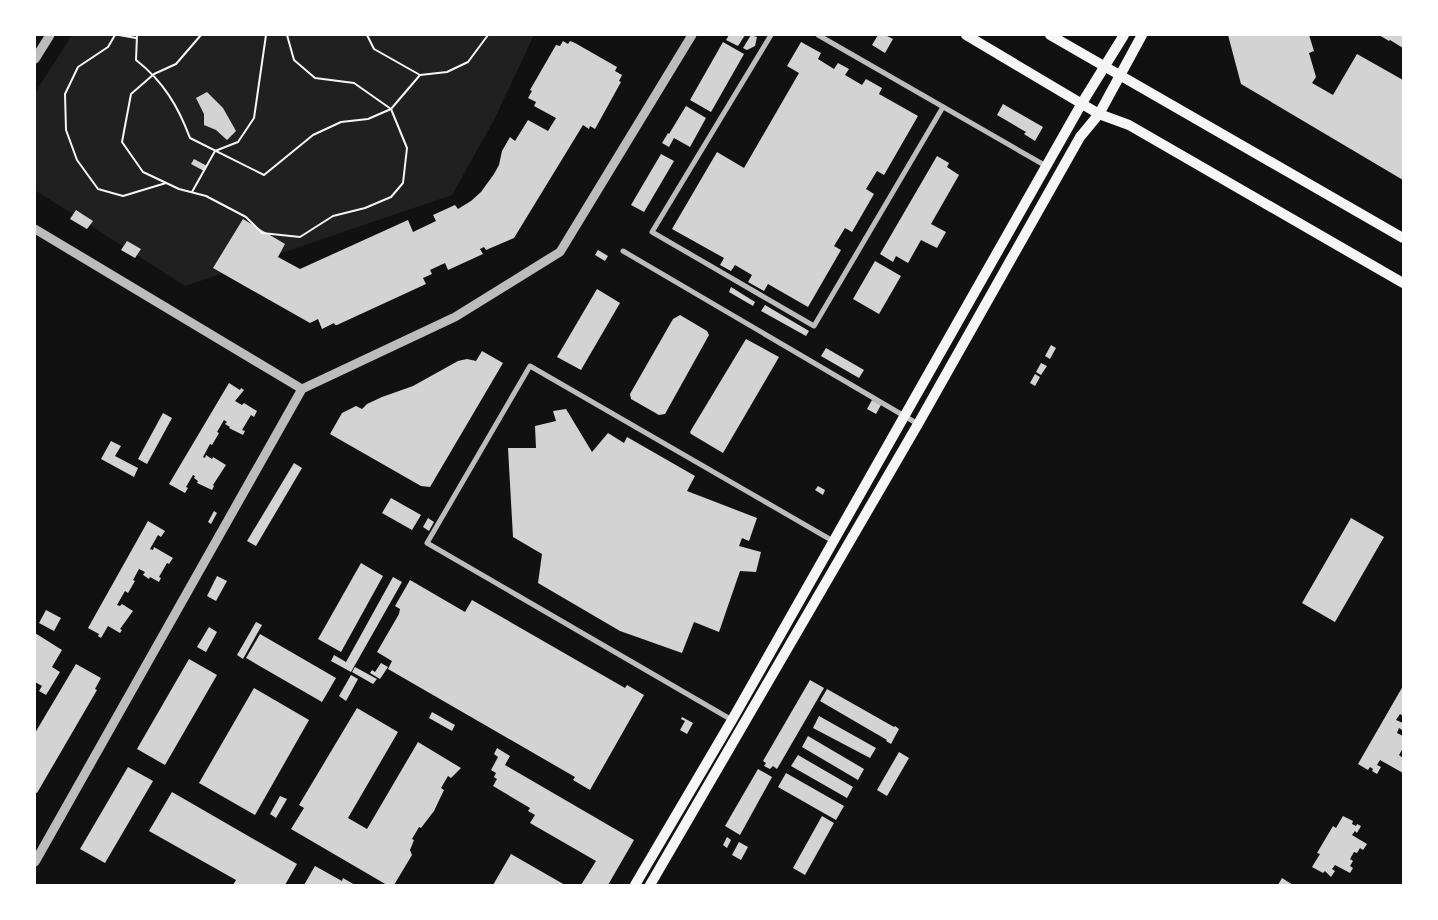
<svg xmlns="http://www.w3.org/2000/svg" width="1438" height="920" font-family="Bitter,serif">
  <style>
    .green { fill: #202020 }
    .building { fill: #d3d3d3 }
    .lines { fill: none; stroke-linecap: round; stroke-linejoin: round }
    .path { stroke: #f5f5f5; stroke-width: 2 }
    .minor { stroke: #bcbcbc; stroke-width: 5 }
    .tertiary { stroke: #bcbcbc; stroke-width: 9 }
    .secondary { stroke: #f5f5f5; stroke-width: 10 }
  </style>
  <rect width="100%" height="100%" fill="#111"/>
  <polygon class="green" points="72,35 534,35 494,120 452,195 185,286 35,190 35,93"/>
  <g class="building">
    <polygon points="729,35 745,35 738,46 726,40"/>
    <polygon points="751,35 757,37 755,46 747,50 743,48"/>
    <polygon points="878,35 885,35 893,39 885,53 872,45"/>
    <polygon points="1228,35 1309,35 1314,51 1309,53 1316,77 1312,83 1333,95 1357,54 1403,80 1403,180 1241,84"/>
    <polygon points="1379,35 1403,35 1403,48 1390,40 1389,41"/>
    <polygon points="563,41 568,44 570,41 575,43 617,67 615,71 622,75 619,81 621,82 595,129 590,126 589,129 583,125 514,238 486,250 484,247 480,249 483,254 448,270 445,263 430,270 432,274 423,278 426,284 337,325 335,325 334,323 322,329 318,319 310,323 213,268 243,219 285,244 278,257 300,269 408,220 413,232 436,221 433,215 455,205 458,209 471,201 481,192 494,174 499,165 502,151 510,137 515,141 528,120 548,131 556,118 534,106 536,102 528,98 532,91 530,90 556,45 560,46"/>
    <polygon points="723,42 744,54 711,112 690,100"/>
    <polygon points="801,42 821,53 818,59 834,69 838,63 849,69 845,75 862,85 866,79 882,88 879,94 918,116 884,175 877,171 866,189 874,194 852,232 845,228 834,246 841,250 808,307 768,284 764,291 748,282 752,275 735,265 731,271 720,265 724,258 672,229 717,152 744,168 799,73 787,66"/>
    <polygon points="207,92 223,108 236,131 227,140 216,130 204,125 204,114 196,98"/>
    <polygon points="1003,104 1043,127 1035,141 1024,134 1026,132 997,115"/>
    <polygon points="686,106 706,118 690,147 674,138 669,147 662,143 668,133 669,134"/>
    <polygon points="661,154 674,161 644,212 631,205"/>
    <polygon points="937,156 949,163 947,167 959,175 931,224 946,232 937,248 921,240 908,263 896,256 893,262 880,254"/>
    <polygon points="194,159 207,166 204,171 191,164"/>
    <polygon points="76,210 93,221 87,229 70,219"/>
    <polygon points="127,241 141,249 135,258 121,250"/>
    <polygon points="598,250 608,256 605,261 595,255"/>
    <polygon points="875,261 901,276 879,314 853,299"/>
    <polygon points="731,287 755,302 753,306 729,292"/>
    <polygon points="597,289 620,303 581,370 557,357"/>
    <polygon points="765,305 809,331 806,336 761,311"/>
    <polygon points="680,315 707,331 709,335 665,414 659,415 631,399 630,394 673,319"/>
    <polygon points="746,339 779,357 723,453 691,434 690,432"/>
    <polygon points="1051,345 1056,348 1050,359 1045,356"/>
    <polygon points="826,348 864,370 859,378 821,356"/>
    <polygon points="482,351 503,363 430,487 421,486 330,434 342,413 356,406 362,409 367,404 382,397 413,386 458,361 467,359 476,361"/>
    <polygon points="1041,363 1047,366 1041,375 1036,372"/>
    <polygon points="1035,374 1040,377 1035,386 1030,383"/>
    <polygon points="229,383 240,390 241,388 244,390 235,401 242,405 244,403 257,411 254,417 251,415 242,430 245,431 243,435 229,428 230,427 225,424 227,422 224,420 217,432 219,433 212,445 210,444 203,457 205,458 206,455 212,459 213,457 226,465 213,485 214,486 212,490 197,483 198,481 194,478 195,476 193,475 186,487 188,488 185,493 169,484"/>
    <polygon points="872,400 881,405 876,414 867,409"/>
    <polygon points="566,409 592,452 608,433 624,443 627,437 695,476 687,491 757,518 749,541 742,538 739,546 761,552 756,572 740,571 719,632 694,622 682,653 620,631 538,583 542,554 513,537 508,448 536,448 535,426 556,421 553,411"/>
    <polygon points="163,413 172,418 147,464 138,459"/>
    <polygon points="111,441 121,446 115,456 138,468 134,477 101,459"/>
    <polygon points="294,463 302,468 256,546 247,541"/>
    <polygon points="818,486 825,490 823,495 815,490"/>
    <polygon points="391,498 421,515 412,530 382,513"/>
    <polygon points="214,511 217,513 211,524 208,522"/>
    <polygon points="428,518 434,522 429,531 423,527"/>
    <polygon points="1351,518 1384,537 1335,622 1302,603"/>
    <polygon points="148,521 165,531 161,537 158,535 150,549 153,550 154,547 173,558 169,564 167,563 159,577 161,578 159,582 150,577 149,579 143,575 145,572 139,569 133,580 135,581 128,593 125,591 117,605 120,606 122,604 133,611 120,629 122,630 120,633 108,626 101,638 98,636 99,634 88,628"/>
    <polygon points="361,563 383,576 341,652 318,639"/>
    <polygon points="217,576 227,581 216,601 207,596"/>
    <polygon points="393,577 402,582 351,672 331,661 334,655 346,662"/>
    <polygon points="410,580 465,612 472,600 625,688 627,685 644,695 590,790 573,780 575,777 388,669 392,661 377,652 399,614 400,609 395,606"/>
    <polygon points="46,610 61,618 54,631 39,623"/>
    <polygon points="256,622 262,625 243,659 237,655"/>
    <polygon points="209,627 217,632 206,652 197,647"/>
    <polygon points="35,633 62,650 52,667 60,672 46,695 39,691 42,686 35,682"/>
    <polygon points="260,634 336,678 322,702 246,658"/>
    <polygon points="189,659 217,675 165,765 137,749"/>
    <polygon points="381,663 388,667 380,679 370,673 372,670 375,672"/>
    <polygon points="76,664 101,678 95,689 97,690 37,793 35,792 35,733"/>
    <polygon points="355,667 377,679 373,684 352,672"/>
    <polygon points="351,675 358,679 346,701 339,696"/>
    <polygon points="810,680 824,688 777,769 773,766 770,769 764,766 766,763 763,761"/>
    <polygon points="1403,686 1403,716 1400,714 1396,720 1403,723 1402,730 1399,728 1397,733 1403,736 1403,751 1402,750 1399,755 1403,758 1403,773 1380,760 1377,765 1381,767 1377,774 1372,771 1373,769 1370,767 1368,770 1358,764"/>
    <polygon points="254,688 309,720 255,815 199,783"/>
    <polygon points="827,689 894,727 895,726 899,729 891,744 886,741 887,740 820,701"/>
    <polygon points="357,708 398,732 348,818 367,829 418,742 461,768 451,778 448,776 441,788 444,790 434,811 421,828 419,827 412,839 414,840 410,850 412,855 394,885 387,885 291,829 304,808 299,805"/>
    <polygon points="432,712 455,725 452,731 429,718"/>
    <polygon points="819,716 876,748 870,758 813,728"/>
    <polygon points="682,717 693,723 687,734 680,730 685,721 681,719"/>
    <polygon points="808,736 864,769 858,780 802,747"/>
    <polygon points="497,748 510,756 505,765 634,840 608,885 581,885 596,861 530,823 535,815 528,811 530,808 493,786 497,779 494,777 496,773 491,770 498,757 494,754"/>
    <polygon points="899,752 909,758 887,796 877,790"/>
    <polygon points="798,755 853,787 847,798 791,766"/>
    <polygon points="128,767 153,781 105,863 80,849"/>
    <polygon points="758,769 772,777 740,835 725,826"/>
    <polygon points="786,773 844,806 836,820 778,787"/>
    <polygon points="172,792 297,864 285,885 233,885 236,880 149,831"/>
    <polygon points="280,796 287,799 276,818 270,814"/>
    <polygon points="822,816 834,823 805,875 793,868"/>
    <polygon points="1343,816 1353,821 1352,824 1356,826 1357,824 1361,826 1357,833 1355,831 1352,835 1367,844 1363,850 1360,848 1357,853 1354,852 1350,859 1353,861 1350,866 1353,868 1350,873 1335,865 1332,869 1335,871 1331,877 1325,871 1323,873 1312,867 1320,854 1317,853 1333,826 1336,828"/>
    <polygon points="727,837 731,840 727,848 723,845"/>
    <polygon points="739,842 748,847 741,860 732,855"/>
    <polygon points="511,854 565,885 493,885"/>
    <polygon points="315,866 342,881 343,878 355,885 304,885"/>
    <polygon points="1282,878 1293,885 1278,885"/>
  </g>
  <g class="lines">
    <g class="path">
      <polyline points="115,35 108,47 78,67 65,94 66,130 77,160 98,189 123,196 166,183"/>
      <polyline points="119,35 136,38"/>
      <path d="M137,35L136,60C163,81 178,106 190,138L264,175L313,135L341,122L368,119L391,109L420,75"/>
      <polyline points="201,35 176,64 154,74 131,94 122,142 143,172 179,189 206,196 246,217 262,233 300,237 333,216 365,208 391,197 403,183 407,148 391,109 354,83 315,78 294,60 287,35"/>
      <polyline points="367,35 374,49 420,75 447,72 468,62 488,35"/>
      <polyline points="192,192 215,151 238,142 254,118 266,35"/>
    </g>
    <g class="minor">
      <polyline points="771,35 652,232 814,326 943,107"/>
      <polyline points="818,35 1046,166"/>
      <polyline points="623,251 918,424"/>
      <polyline points="732,720 427,543 530,366 833,541"/>
    </g>
    <g class="tertiary">
      <polyline points="35,59 50,35"/>
      <polyline points="35,229 302,389"/>
      <polyline points="35,862 302,389 455,317 560,252 692,35"/>
    </g>
    <g class="secondary">
      <polyline points="966,35 1099,114 1129,125 1403,283"/>
      <polyline points="1050,35 1403,238"/>
      <polyline points="635,885 732,720 1082,103 1124,35"/>
      <polyline points="650,885 918,424 1080,137 1099,114 1142,35"/>
    </g>
  </g>
  <rect width="1438" height="920" fill="none" stroke="#ffffff" stroke-width="72"/>
</svg>
